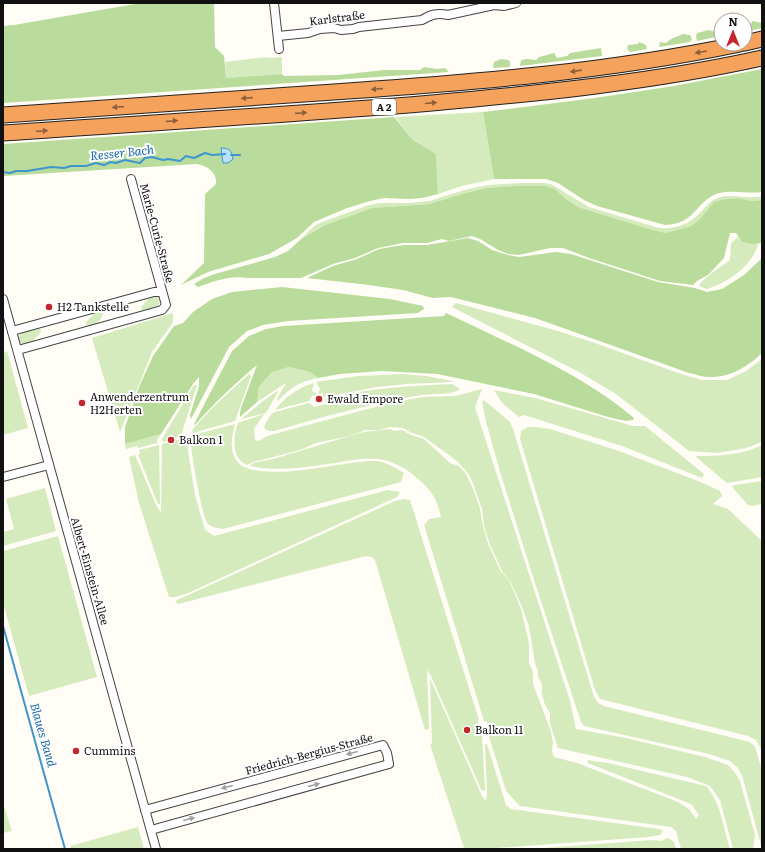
<svg xmlns="http://www.w3.org/2000/svg" width="765" height="852" font-family="Literata,serif">
  <style>
    .green { fill: #d5ebbd }
    .forest { fill: #b9dc9c }
    .water { fill: #b9e0f7; stroke: #3f96cf }
    .lines { fill: none; stroke-linecap: round; stroke-linejoin: round }
    .stream { stroke: #3f96cf; stroke-width: 2 }
    .street-casing { stroke: #444; stroke-width: 10 }
    .highway-casing { stroke: #222; stroke-width: 17 }
    .street { stroke: #fff; stroke-width: 8 }
    .highway { stroke: #f5a25d; stroke-width: 15 }
    .oneway { fill: #8e613b }
    .oneway2 { fill: #a0a0a0 }
    .poi-dot { fill: #c4262e; stroke: #fff; stroke-width: 1.5 }
    .labels { text-anchor: middle; stroke-width: 4; stroke-linejoin: round; paint-order: stroke }
    .shield { fill: #fff; stroke: #585858; stroke-width: 1 }
    .shield-label { font-size: 10px; font-weight: bold; fill: #111 }
    .street-label { font-size: 11px; fill: #111; stroke: #fff }
    .poi-label { font-size: 11px; fill: #111; stroke: #fff; text-anchor: start }
    .water-label { font-size: 12px; font-style: italic; fill: #1768a6; stroke: #fff }
  </style>
  <rect width="100%" height="100%" fill="#fffdf5"/>
  <g class="green">
    <polygon points="267,57 267,58 282,57 282,74 226,78 225,62"/>
    <polygon points="483,112 494,179 462,186 438,194 436,154 413,140 395,117"/>
    <path d="M519,183H544L551,184L589,207L659,228C674,230 689,224 699,214C704,209 709,202 715,199C730,192 747,200 762,196V200L751,201L738,198L726,199L691,226L666,233L653,230L578,207L566,199L555,189L546,186H514L486,188L462,194L429,204L372,208L325,225L301,239L314,226L322,222L366,206L378,203H409L429,201L468,189L489,185Z"/>
    <path d="M738,237L742,242L758,244C752,266 729,282 707,289L699,286C703,278 722,266 730,260L731,243Z"/>
    <polygon points="151,296 156,296 160,300 158,306 144,311 142,311 141,307"/>
    <polygon points="456,303 558,331 595,343 681,374 702,380 727,380 746,371 762,359 762,442 746,448 717,453 689,451 616,394 579,372 452,307"/>
    <path d="M101,310L103,313C102,320 94,326 87,326L86,322L96,312Z"/>
    <polygon points="173,313 173,322 152,352 120,432 92,338"/>
    <polygon points="37,328 40,329 41,332 31,343 24,345 18,341 18,337 23,332"/>
    <polygon points="7,351 28,428 3,435 3,353"/>
    <path d="M289,367L310,372L318,378C299,382 291,387 278,401L277,399L286,383L257,402L259,387L272,372Z"/>
    <polygon points="249,374 251,376 235,421 193,433 192,430 213,407"/>
    <polygon points="403,374 426,376 453,381 452,382 407,384 377,387 324,397 323,393 318,394 320,389 316,382 358,376"/>
    <path d="M314,383L312,391L317,394L312,396L309,401L275,410C286,396 298,388 314,383Z"/>
    <path d="M452,384L460,389C450,396 435,393 422,395C372,403 323,417 274,431H270L265,429L264,426L272,413L309,403L314,407L326,404L325,399C366,388 409,386 452,384Z"/>
    <polygon points="194,385 197,385 183,429 182,436 163,442 162,439"/>
    <path d="M482,389L475,407L570,701L576,729L626,738L705,757L728,765L736,774L740,781L755,835L753,849H733L720,800L710,786L687,777L558,748L550,724V713L545,705L542,695V684L538,677V671L535,663L529,627L523,609L510,581L503,573L490,545L484,526L482,509L472,481L468,473L458,462L449,455L424,437L410,432L403,428L390,427L379,430H366L349,436L316,443L300,450L273,457L253,462L247,465C231,459 233,436 238,423L264,414L254,429L255,440L259,441L267,436L390,403L422,397L455,396Z"/>
    <polygon points="494,390 535,398 633,426 645,426 704,474 702,478 622,446 524,415 519,417 502,403"/>
    <polygon points="277,391 278,392 266,413 241,419 263,401"/>
    <polygon points="484,400 510,422 513,429 594,697 598,703 604,706 750,742 755,747 762,770 762,849 742,775 738,768 730,761 709,754 584,726 581,722 535,583 501,475 486,422 482,402"/>
    <path d="M235,424C232,436 229,449 236,460C254,487 348,459 376,461C386,462 396,468 404,473L401,482L223,529C218,528 212,528 208,524C201,516 192,453 190,440L194,438L193,435Z"/>
    <polygon points="528,427 536,427 550,429 619,451 703,483 720,491 722,496 713,504 728,509 762,541 762,751 756,740 748,736 600,699 595,690 520,439 521,431"/>
    <path d="M390,429L394,431L402,430L411,435L424,439L450,463L459,466L466,474L474,491L480,509L483,526L488,544L501,572L509,580L521,609L529,643V663L533,672V683L537,695L540,702L551,732L553,742L552,751L554,757L577,763L678,802L689,809L696,819L699,815L691,804L588,763L587,760L608,763L706,786C720,800 724,830 730,849H681L676,831L671,827L520,806L506,791L487,730L489,729L487,722L484,721L424,525L429,519L441,517C437,499 432,491 418,479C409,470 396,463 384,460C368,457 351,460 335,463C306,467 279,472 250,466L253,463L273,459L363,432Z"/>
    <polygon points="161,434 157,440 158,443 138,448 137,446 126,449 125,444"/>
    <polygon points="184,438 185,444 187,444 195,495 205,530 214,536 388,490 400,492 397,497 186,594 175,597 169,597 139,503 129,457 135,455 156,505 161,513 162,444"/>
    <polygon points="159,445 160,504 158,504 138,455 140,454 139,450"/>
    <path d="M762,445V477L727,483L696,457L697,456C719,456 743,455 762,445Z"/>
    <polygon points="762,481 762,504 752,506 748,505 732,487 734,485"/>
    <polygon points="45,488 56,531 3,546 3,532 14,529 6,499"/>
    <polygon points="404,499 410,500 479,720 478,721 478,724 476,725 477,732 480,731 482,735 485,790 482,791 431,676 427,670 429,729 425,730 375,560 372,557 366,556 178,604 175,601 395,501"/>
    <polygon points="58,536 97,677 29,696 3,603 3,551"/>
    <polygon points="430,678 482,796 486,801 487,794 485,744 487,744 506,805 511,809 659,829 663,831 660,835 648,837 483,849 464,848 430,745 432,743"/>
    <polygon points="3,803 12,831 3,833"/>
    <polygon points="138,827 144,849 71,849 70,846"/>
    <polygon points="668,838 674,842 676,849 530,849 652,840 661,841"/>
  </g>
  <g class="forest">
    <polygon points="141,3 214,3 215,47 224,56 226,78 282,74 284,76 338,75 384,70 420,70 424,67 437,69 445,68 449,72 3,103 3,26 14,25"/>
    <polygon points="752,21 762,23 762,28 745,32 745,23 751,24"/>
    <polygon points="719,23 721,26 721,36 697,41 696,37 697,33 709,30 715,32 715,26"/>
    <polygon points="683,34 690,35 692,39 690,42 659,47 660,42 666,43 671,39"/>
    <polygon points="639,42 646,45 647,49 630,52 627,49 628,45 638,44"/>
    <path d="M601,48L602,56L520,66L521,60L527,59L536,60L539,57C545,56 549,54 554,53L557,58L567,56L570,53Z"/>
    <polygon points="501,59 508,60 510,62 510,67 493,68 494,62"/>
    <path d="M762,69V192C748,194 729,189 716,194C695,203 695,224 665,225L597,206L584,200L558,183L546,179H494L483,112L595,98L674,86Z"/>
    <path d="M394,117L413,140L436,154L438,194L422,198L410,199L384,198L370,201L347,208L314,222L297,238L269,254L208,272L181,285L204,263L205,194L216,184C217,174 210,168 201,165C196,163 186,165 181,165L3,176V144Z"/>
    <path d="M514,186H546L555,189L566,199L578,207L653,230L666,233L691,226L701,218L714,202L726,199L738,198L751,201L762,200V243L753,244L742,242L736,233H730L724,258L708,275L697,281L693,285L660,281L589,258L563,248H550L519,255L508,254L498,250L482,240L472,236L449,241L442,239L427,243H403L378,248L355,258L333,264L301,278H248C231,275 214,281 198,287L194,284L204,278L215,274L275,257L288,251L301,239L325,225L372,208L429,204L462,194L486,188Z"/>
    <path d="M468,238L478,241L492,250L508,255L519,257L556,252L571,254L658,282L695,288L707,292L722,289L744,275L762,258V353C747,367 730,378 708,377C702,377 695,374 689,373L535,318L451,297L433,298L403,290L369,285L307,278L333,266L357,259L379,249L404,245H427Z"/>
    <polygon points="282,287 390,299 423,306 424,309 418,313 288,321 263,325 247,331 229,347 191,419 190,415 199,386 199,377 193,384 161,434 125,444 125,427 139,387 153,356 174,326 183,323 193,312 212,299 232,292"/>
    <path d="M446,313C510,344 579,372 634,418L633,420L626,421L608,417L534,394L437,374L382,371L340,374L318,378L310,372L289,367L272,372L259,387L257,402L240,417V413L241,408L257,365C235,384 214,403 195,425L194,424L232,351L249,336L266,329L283,326L444,316Z"/>
  </g>
  <path class="water" d="M221,148C230,148 232,151 233,159L228,163H223Z"/>
  <g class="lines">
    <g class="stream">
      <polyline points="231,155 240,155"/>
      <polyline points="3,172 10,173 16,171 27,171 51,167 64,168 71,166 86,166 96,163 104,165 111,162 116,163 125,160 140,163 145,158 152,157 163,160 168,159 180,161 186,156 194,158 205,153 212,155 225,154"/>
      <polyline points="3,626 65,849"/>
    </g>
    <g class="street-casing">
      <g id="street">
        <polyline points="274,3 279,49"/>
        <path d="M278,36L308,33L320,29L334,28L341,30L353,29L359,27L422,20C431,14 438,13 448,15L494,5L504,6L516,3"/>
        <polyline points="3,299 156,849"/>
        <polyline points="12,331 154,292 162,292"/>
        <polyline points="18,350 162,310 166,305 131,179"/>
        <polyline points="3,477 49,465"/>
        <polyline points="145,810 383,745 387,753 389,764 151,830"/>
      </g>
    </g>
    <g class="highway-casing">
      <g id="highway">
        <polyline points="745,43 762,39"/>
        <path d="M3,115C118,107 233,99 348,91C479,82 611,71 740,44"/>
        <path d="M3,133C146,123 289,115 432,103C542,93 653,82 762,58"/>
      </g>
    </g>
    <use href="#street" class="street"/>
    <use href="#highway" class="highway"/>
  </g>
  <defs><path id="oneway-solid" d="M-6-.8H1V-3.2L6.5 0L1 3.2V.8H-6Z"/></defs>
  <g class="oneway">
    <use href="#oneway-solid" transform="translate(701 52) rotate(170)"/>
    <use href="#oneway-solid" transform="translate(576 71) rotate(172)"/>
    <use href="#oneway-solid" transform="translate(377 89) rotate(176)"/>
    <use href="#oneway-solid" transform="translate(247 98) rotate(176)"/>
    <use href="#oneway-solid" transform="translate(431 103) rotate(-5)"/>
    <use href="#oneway-solid" transform="translate(118 107) rotate(176)"/>
    <use href="#oneway-solid" transform="translate(301 113) rotate(-4)"/>
    <use href="#oneway-solid" transform="translate(172 121) rotate(-4)"/>
    <use href="#oneway-solid" transform="translate(42 131) rotate(-4)"/>
  </g>
  <g class="oneway2">
    <use href="#oneway-solid" transform="translate(352 753) rotate(165)"/>
    <use href="#oneway-solid" transform="translate(314 785) rotate(-15)"/>
    <use href="#oneway-solid" transform="translate(227 787) rotate(165)"/>
    <use href="#oneway-solid" transform="translate(189 819) rotate(-15)"/>
  </g>
  <g class="poi-dot">
    <circle cx="49" cy="307" r="4"/>
    <circle cx="319" cy="399" r="4"/>
    <circle cx="82" cy="403" r="4"/>
    <circle cx="171" cy="440" r="4"/>
    <circle cx="467" cy="730" r="4"/>
    <circle cx="76" cy="751" r="4"/>
  </g>
  <g class="labels">
    <rect class="shield" x="372" y="99" width="24" height="16" rx="3"/>
    <g class="shield-label">
      <text x="384" y="111">A 2</text>
    </g>
    <g class="street-label">
      <text transform="translate(337 18) rotate(-7)" y="4">Karlstraße</text>
      <text transform="translate(157 233) rotate(75)" y="4">Marie-Curie-Straße</text>
      <text transform="translate(90 571) rotate(74)" y="4">Albert-Einstein-Allee</text>
      <text transform="translate(309 754) rotate(-15)" y="4">Friedrich-Bergius-Straße</text>
    </g>
    <g class="poi-label">
      <text x="57" y="311">H2 Tankstelle</text>
      <text x="90" y="401">Anwenderzentrum<tspan x="90" dy="13">H2Herten</tspan></text>
      <text x="327" y="403">Ewald Empore</text>
      <text x="179" y="444">Balkon 1</text>
      <text x="475" y="734">Balkon 11</text>
      <text x="84" y="755">Cummins</text>
    </g>
    <g class="water-label">
      <text transform="translate(122 153) rotate(-6)" y="4">Resser Bach</text>
      <text transform="translate(43 735) rotate(74)" y="4">Blaues Band</text>
    </g>
  </g>
  <rect width="765" height="852" fill="none" stroke="#111111" stroke-width="8"/>
  <g transform="translate(733 32)"><circle r="19" fill="#ffffff" stroke="#a0a0a0"/>
  <path d="M0-3L7 15L0 10L-7 15Z" fill="#c4262e"/>
  <text y="-6" font-size="11" font-weight="bold" text-anchor="middle" fill="#111111">N</text>
  </g>
</svg>
